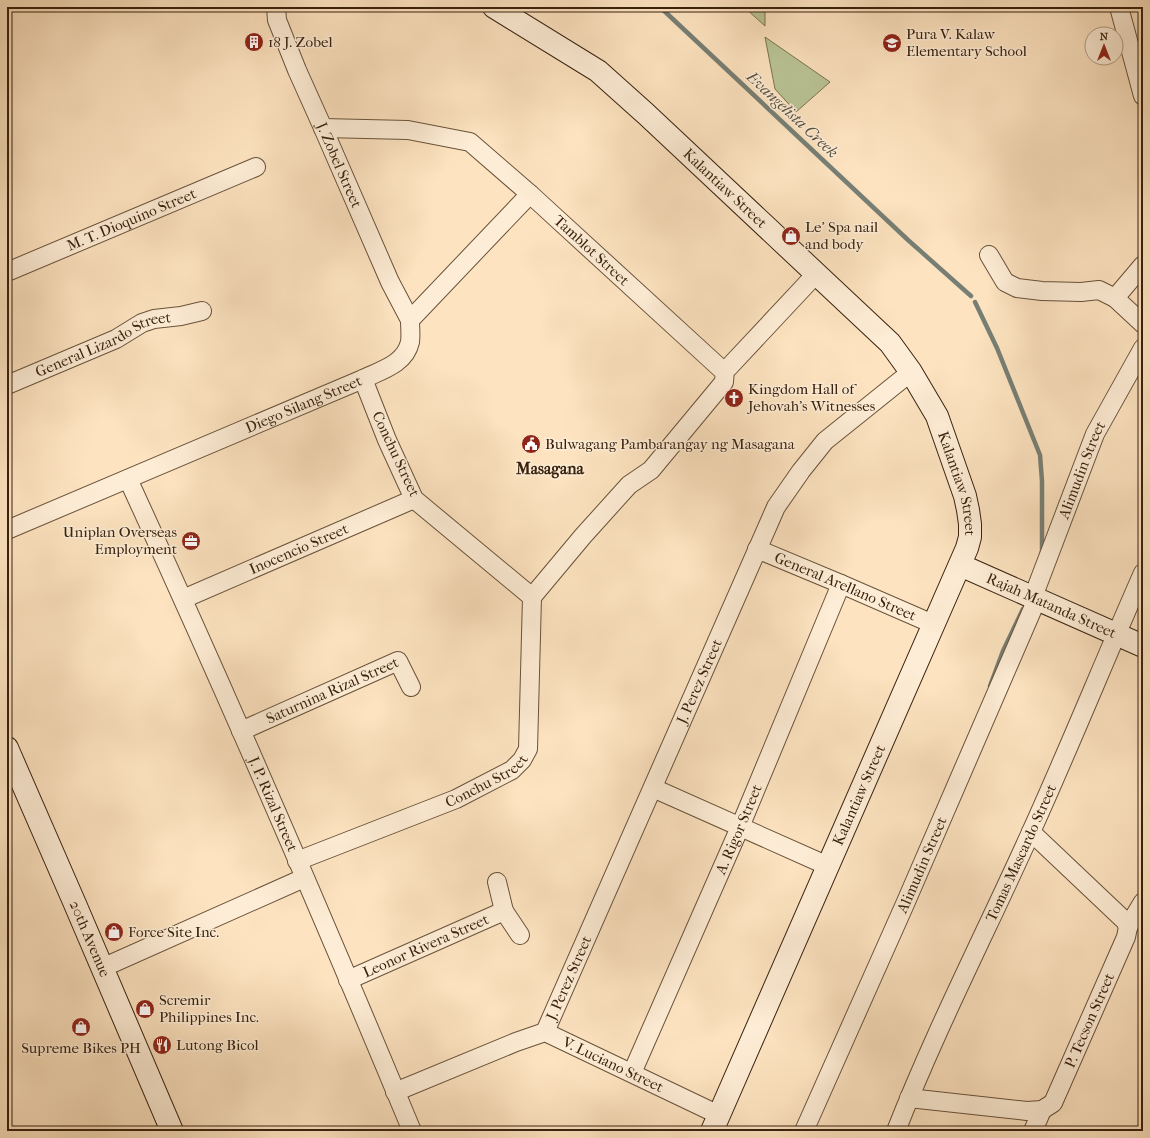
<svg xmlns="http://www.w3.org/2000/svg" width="1150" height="1138" font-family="'IM FELL French Canon',serif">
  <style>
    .green { fill: #bac597; stroke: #797352 }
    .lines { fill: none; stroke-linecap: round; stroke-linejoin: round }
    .stream { stroke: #777f75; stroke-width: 4.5 }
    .street-casing { stroke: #69523a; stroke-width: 20 }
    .secondary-casing { stroke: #38210e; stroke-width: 24 }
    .street { stroke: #feedd6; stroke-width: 18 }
    .secondary { stroke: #feedd6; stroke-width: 22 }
    .labels { text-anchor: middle; stroke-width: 3; stroke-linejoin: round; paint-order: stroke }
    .poi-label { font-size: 15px; fill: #38210e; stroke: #feedd6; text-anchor: start }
    .street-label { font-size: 15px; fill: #38210e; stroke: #feedd6 }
    .water-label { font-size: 16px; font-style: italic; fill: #585041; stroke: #feedd6 }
    .neighbourhood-label { font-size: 16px; font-weight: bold; fill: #38210e; stroke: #feedd6 }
  </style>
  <rect width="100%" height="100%" fill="#fde3c0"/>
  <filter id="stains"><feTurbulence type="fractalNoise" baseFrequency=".005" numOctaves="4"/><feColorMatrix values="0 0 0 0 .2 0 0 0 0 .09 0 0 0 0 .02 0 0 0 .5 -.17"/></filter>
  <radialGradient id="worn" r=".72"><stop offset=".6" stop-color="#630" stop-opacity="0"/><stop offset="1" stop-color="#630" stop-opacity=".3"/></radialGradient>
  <g class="green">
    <polygon points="744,7 765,7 765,26"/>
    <polygon points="765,37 830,82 796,112 775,89"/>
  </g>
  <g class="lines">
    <g class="stream">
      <polyline points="660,7 908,240 971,296"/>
      <polyline points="975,302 997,348 1040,455 1042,481 1042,555"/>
      <polyline points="990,686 1003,651 1023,609"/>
    </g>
    <g class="street-casing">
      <g id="street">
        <path id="s1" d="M276,7L277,20L297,70L323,128L390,282L410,320"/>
        <polyline points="1119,7 1143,96"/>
        <path id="s2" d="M323,128L408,130L470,142L530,194L720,368L725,369L729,367L816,274"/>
        <polyline points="989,255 1005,282 1017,288 1042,291 1081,292 1099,290 1115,298 1143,324"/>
        <path id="s3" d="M7,272L256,167"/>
        <polyline points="1115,298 1143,265"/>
        <path id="s4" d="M7,385L116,339L142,323L154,319L181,316L202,311"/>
        <path id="s5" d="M128,479C227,694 321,912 412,1131"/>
        <path id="s6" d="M7,530L363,379C382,370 405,364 410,342C411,335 410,327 410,320L530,194"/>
        <path id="s7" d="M757,549L841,584L933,624"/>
        <polyline points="532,597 583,536 629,485 651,470 724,382 725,369"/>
        <path id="s8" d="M1033,597L1095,434L1143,348"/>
        <path id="s9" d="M183,599L414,499"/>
        <path id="s10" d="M241,731L398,661L411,687"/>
        <polyline points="653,788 828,866"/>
        <path id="s11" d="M297,861L456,799L512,770L522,760L528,749L532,597L414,499L387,440L363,379"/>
        <polyline points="497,882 504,911 520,935"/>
        <polyline points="1128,927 1143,902"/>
        <polyline points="102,968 304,878"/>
        <path id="s12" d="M348,980L504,911"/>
        <path id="s13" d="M545,1032L776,507L801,471L825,441L911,372"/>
        <path id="s14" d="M632,1073L740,827L841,584"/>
        <path id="s15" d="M395,1092L516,1042L545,1032L719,1115"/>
        <path id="s16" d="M909,1098L1027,1111L1042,1110L1053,1103L1126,937L1128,927L1125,921L1031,832"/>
        <path id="s17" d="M804,1131L905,904L1037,599"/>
        <path id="s18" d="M896,1131C936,1029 986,932 1031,832C1070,746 1105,659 1143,573"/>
        <polyline points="1033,1131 1042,1110"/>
      </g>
    </g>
    <g class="secondary-casing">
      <g id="secondary">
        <path id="s19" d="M494,7L598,71L646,114L890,343L911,372L937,416L965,496L968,510L970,524V537L967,548L712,1131"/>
        <path id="s20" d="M960,565L1143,646"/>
        <path id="s21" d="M7,748L75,904L172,1131"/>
      </g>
    </g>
    <use href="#street" class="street"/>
    <use href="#secondary" class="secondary"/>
  </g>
  <defs>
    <g id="building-disc" transform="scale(1)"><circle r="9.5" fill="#8f2418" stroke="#feedd6"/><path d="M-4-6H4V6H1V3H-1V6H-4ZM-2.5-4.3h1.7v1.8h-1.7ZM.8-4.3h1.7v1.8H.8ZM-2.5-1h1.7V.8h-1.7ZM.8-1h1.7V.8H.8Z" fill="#fff"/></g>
    <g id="school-disc" transform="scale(1)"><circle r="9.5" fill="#8f2418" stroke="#feedd6"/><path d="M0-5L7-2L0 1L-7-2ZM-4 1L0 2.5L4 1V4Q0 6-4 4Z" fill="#fff"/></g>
    <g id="shop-disc" transform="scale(1)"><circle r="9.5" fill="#8f2418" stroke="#feedd6"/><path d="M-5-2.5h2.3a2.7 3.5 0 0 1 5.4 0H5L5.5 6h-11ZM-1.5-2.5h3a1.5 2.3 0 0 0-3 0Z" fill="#fff"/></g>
    <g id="church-disc" transform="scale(1)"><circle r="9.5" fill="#8f2418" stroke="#feedd6"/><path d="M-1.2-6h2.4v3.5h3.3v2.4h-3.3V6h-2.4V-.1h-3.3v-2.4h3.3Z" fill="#fff"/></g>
    <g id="civic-disc" transform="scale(1)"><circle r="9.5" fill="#8f2418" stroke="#feedd6"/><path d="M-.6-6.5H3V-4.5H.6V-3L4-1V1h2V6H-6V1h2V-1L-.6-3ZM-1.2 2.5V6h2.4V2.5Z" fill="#fff"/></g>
    <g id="office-disc" transform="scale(1)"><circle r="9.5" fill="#8f2418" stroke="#feedd6"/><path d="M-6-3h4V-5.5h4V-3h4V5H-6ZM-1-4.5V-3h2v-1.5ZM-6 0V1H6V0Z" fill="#fff"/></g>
    <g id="restaurant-disc" transform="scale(1)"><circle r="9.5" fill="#8f2418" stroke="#feedd6"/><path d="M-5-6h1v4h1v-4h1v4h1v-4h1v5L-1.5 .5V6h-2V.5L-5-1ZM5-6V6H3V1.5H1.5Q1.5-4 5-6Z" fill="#fff"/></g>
  </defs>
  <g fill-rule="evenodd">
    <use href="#building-disc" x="254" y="42"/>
    <use href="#school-disc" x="892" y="43"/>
    <use href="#shop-disc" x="791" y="236"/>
    <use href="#church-disc" x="734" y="398"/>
    <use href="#civic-disc" x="531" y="444"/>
    <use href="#office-disc" x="191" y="541"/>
    <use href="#shop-disc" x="114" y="932"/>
    <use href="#shop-disc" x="145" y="1009"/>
    <use href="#shop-disc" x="81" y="1027"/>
    <use href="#restaurant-disc" x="162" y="1045"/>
  </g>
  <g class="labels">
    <g class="poi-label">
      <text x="906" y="39">Pura V. Kalaw<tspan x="906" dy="17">Elementary School</tspan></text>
      <text x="268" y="47">18 J. Zobel</text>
      <text x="805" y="232">Le' Spa nail<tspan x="805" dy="17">and body</tspan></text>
      <text x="748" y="394">Kingdom Hall of<tspan x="748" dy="17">Jehovah's Witnesses</tspan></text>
      <text x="545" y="449">Bulwagang Pambarangay ng Masagana</text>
      <text x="177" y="537" text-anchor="end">Uniplan Overseas<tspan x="177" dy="17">Employment</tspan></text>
      <text x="128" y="937">Force Site Inc.</text>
      <text x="159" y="1005">Scremir<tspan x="159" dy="17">Philippines Inc.</tspan></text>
      <text x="176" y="1050">Lutong Bicol</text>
      <text x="81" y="1053" text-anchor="middle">Supreme Bikes PH</text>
    </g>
    <g class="street-label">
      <text dy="5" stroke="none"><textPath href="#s1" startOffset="171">J. Zobel Street</textPath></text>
      <text dy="5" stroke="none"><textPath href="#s19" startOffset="295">Kalantiaw Street</textPath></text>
      <text dy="5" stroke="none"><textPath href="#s3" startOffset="135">M. T. Dioquino Street</textPath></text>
      <text dy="5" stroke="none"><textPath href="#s2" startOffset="311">Tamblot Street</textPath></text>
      <text dy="5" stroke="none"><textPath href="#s4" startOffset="105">General Lizardo Street</textPath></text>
      <text dy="5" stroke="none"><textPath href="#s6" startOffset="322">Diego Silang Street</textPath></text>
      <text transform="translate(396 454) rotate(65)" y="5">Conchu Street</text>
      <text dy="5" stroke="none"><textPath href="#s8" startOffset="136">Alimudin Street</textPath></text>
      <text dy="5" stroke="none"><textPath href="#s19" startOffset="679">Kalantiaw Street</textPath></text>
      <text dy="5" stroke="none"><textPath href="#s9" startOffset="126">Inocencio Street</textPath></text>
      <text dy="5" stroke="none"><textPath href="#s7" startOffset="96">General Arellano Street</textPath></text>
      <text dy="5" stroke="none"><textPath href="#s20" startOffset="100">Rajah Matanda Street</textPath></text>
      <text dy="5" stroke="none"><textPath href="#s13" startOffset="383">J. Perez Street</textPath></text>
      <text dy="5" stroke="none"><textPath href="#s10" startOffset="100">Saturnina Rizal Street</textPath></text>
      <text dy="5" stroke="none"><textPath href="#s11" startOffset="206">Conchu Street</textPath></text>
      <text transform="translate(859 795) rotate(-66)" y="5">Kalantiaw Street</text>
      <text dy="5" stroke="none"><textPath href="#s5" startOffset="356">J. P. Rizal Street</textPath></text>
      <text dy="5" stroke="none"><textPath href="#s14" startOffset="266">A. Rigor Street</textPath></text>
      <text dy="5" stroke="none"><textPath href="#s18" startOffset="305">Tomas Mascardo Street</textPath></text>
      <text dy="5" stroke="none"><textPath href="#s17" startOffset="291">Alimudin Street</textPath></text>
      <text dy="5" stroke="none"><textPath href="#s21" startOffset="208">20th Avenue</textPath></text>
      <text dy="5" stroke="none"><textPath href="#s12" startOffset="85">Leonor Rivera Street</textPath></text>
      <text dy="5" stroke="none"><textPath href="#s13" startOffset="59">J. Perez Street</textPath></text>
      <text dy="5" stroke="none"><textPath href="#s16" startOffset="237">P. Tecson Street</textPath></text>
      <text dy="5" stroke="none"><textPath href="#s15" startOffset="237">V. Luciano Street</textPath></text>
    </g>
    <g class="water-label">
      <text transform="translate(793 114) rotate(43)" y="6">Evangelista Creek</text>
    </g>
    <g class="neighbourhood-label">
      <text x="550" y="474">Masagana</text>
    </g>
  </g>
  <rect width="1150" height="1138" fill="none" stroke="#fde3c0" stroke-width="24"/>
  <rect x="8" y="8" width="1134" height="1122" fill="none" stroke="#38210e" stroke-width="2"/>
  <rect x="12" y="12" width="1126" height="1114" fill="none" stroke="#38210e"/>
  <g transform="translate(1104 46)"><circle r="19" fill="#feedd6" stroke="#af9b86"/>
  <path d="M0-3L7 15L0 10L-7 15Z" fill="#8f2418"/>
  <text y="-6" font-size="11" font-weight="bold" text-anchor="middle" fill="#38210e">N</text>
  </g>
  <rect width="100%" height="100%" filter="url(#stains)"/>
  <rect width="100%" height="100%" fill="url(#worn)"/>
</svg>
